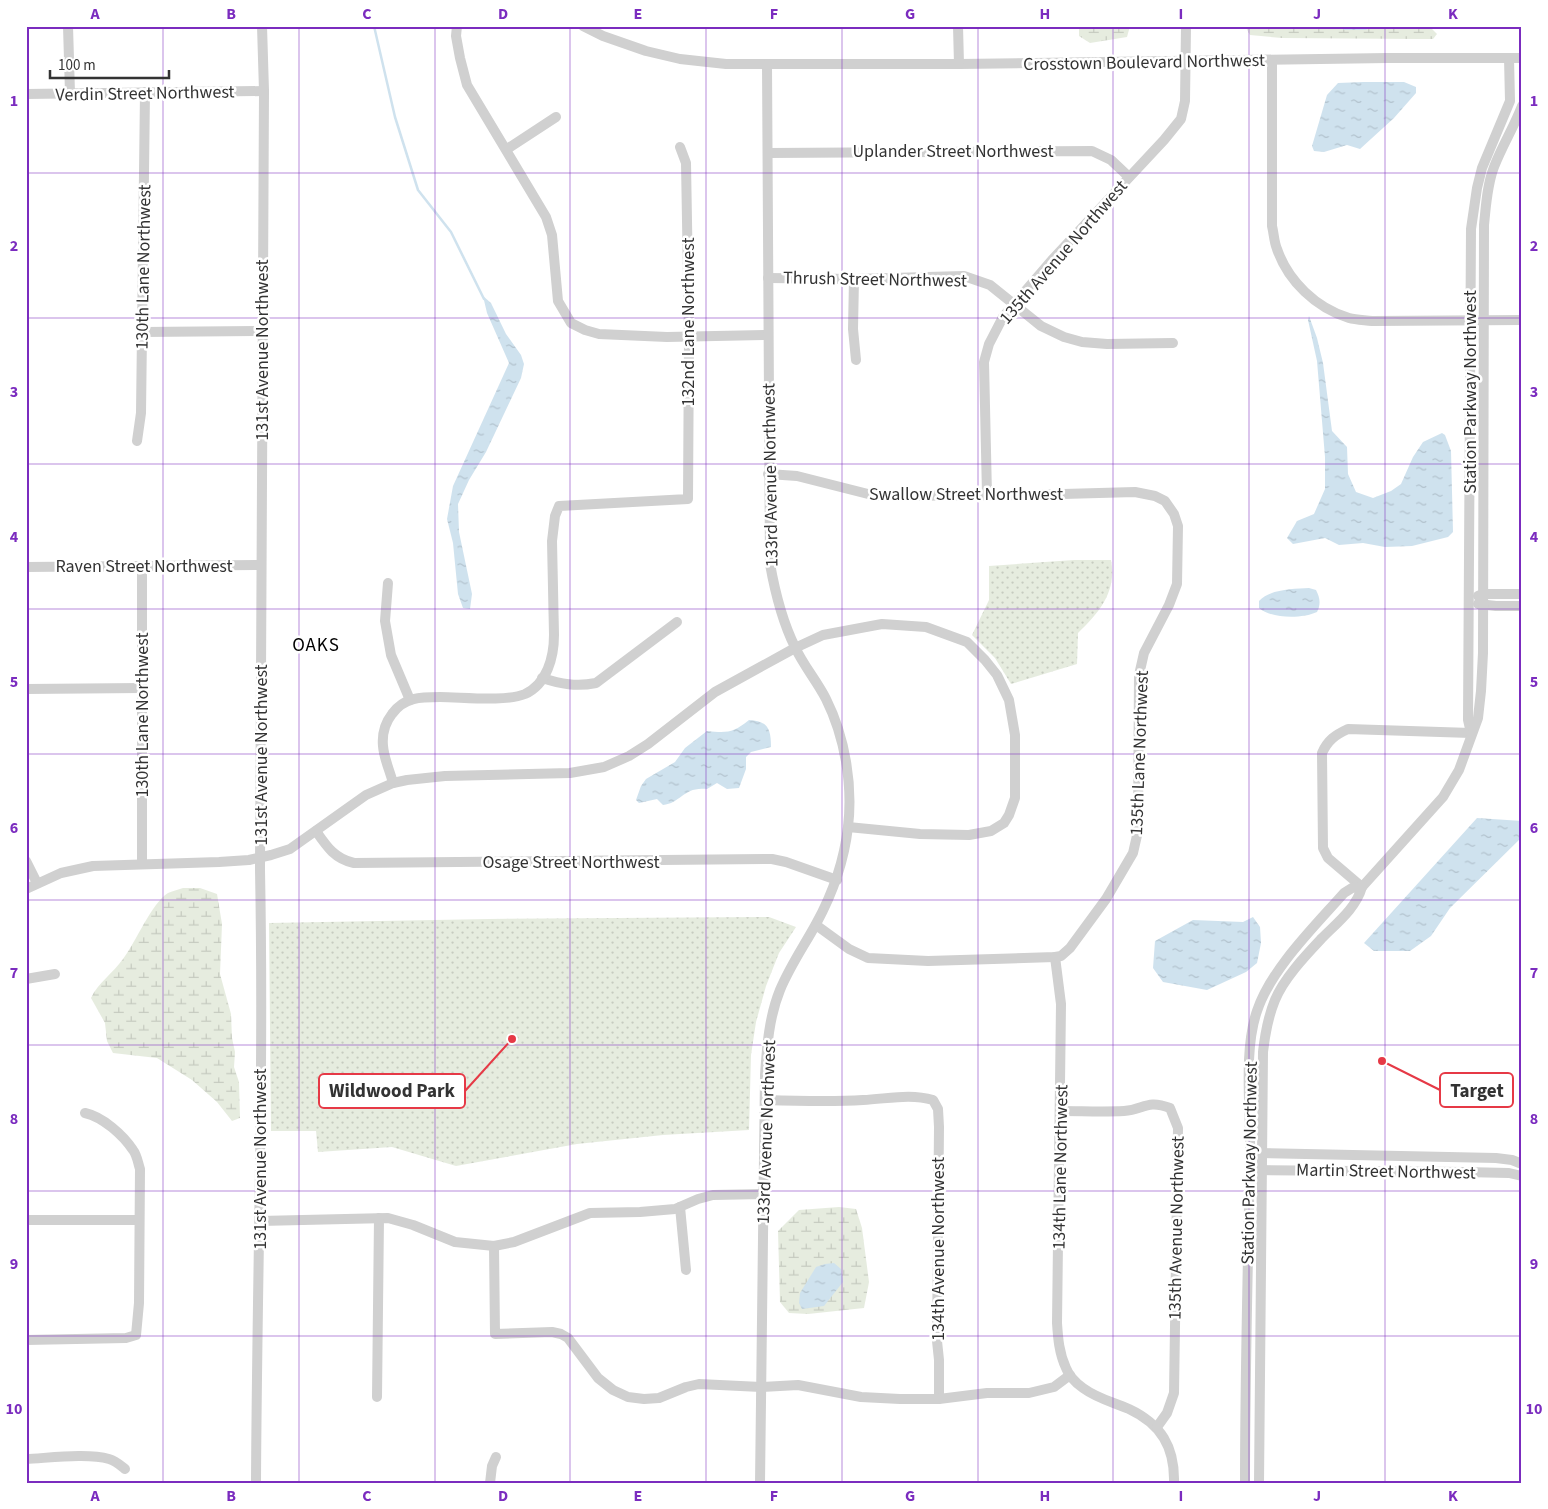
<svg xmlns="http://www.w3.org/2000/svg" width="1548" height="1509" font-family="'Source Sans 3',sans-serif">
  <style>
    .wetland { fill: url(#wetland-marsh) }
    .park { fill: url(#park-dots) }
    .water { fill: url(#water-ripples) }
    .lines { fill: none; stroke-linecap: round; stroke-linejoin: round }
    .stream { stroke: #cfe2ee; stroke-width: 2.5 }
    .minor { stroke: #d0d0d0; stroke-width: 10 }
    .grid { fill: none; stroke: #7b2cbf; stroke-width: 1; stroke-opacity: 0.55 }
    .labels { text-anchor: middle; stroke-width: 5; stroke-linejoin: round; paint-order: stroke }
    .street-label { font-size: 18px; fill: #333; stroke: #fff }
    .neighbourhood-label { font-size: 19px; letter-spacing: 1px; fill: #000; stroke: #fff }
    .leader { fill: none; stroke: #e63946; stroke-width: 2 }
    .callout-dot { fill: #e63946; stroke: #fff; stroke-width: 2 }
    .callout { fill: #fff; stroke: #e63946; stroke-width: 2 }
    .callout-label { font-size: 19px; text-anchor: middle; font-weight: bold; fill: #333 }
    .neatline { fill: none; stroke: #7b2cbf; stroke-width: 2 }
    .grid-label { font-size: 16px; text-anchor: middle; font-weight: bold; fill: #7b2cbf }
  </style>
  <defs>
    <pattern id="wetland-marsh" width="20" height="14" patternUnits="userSpaceOnUse" patternTransform="scale(1.25)"><rect width="20" height="14" fill="#e6ecdf"/><path d="M1 5h8M5 5V1M11 12h8M15 12V8" fill="none" stroke="#c6cbc0"/></pattern>
    <pattern id="park-dots" width="8" height="8" patternUnits="userSpaceOnUse" patternTransform="scale(1.25)"><rect width="8" height="8" fill="#e6ecdf"/><path d="M2 2h.1M6 6h.1" fill="none" stroke="#c6cbc0" stroke-width="1.8" stroke-linecap="round"/></pattern>
    <pattern id="water-ripples" width="26" height="14" patternUnits="userSpaceOnUse" patternTransform="scale(1.25)"><rect width="26" height="14" fill="#cfe2ee"/><path d="M2 4q2-2 4 0t4 0M15 11q2-2 4 0t4 0" fill="none" stroke="#b2c2cd"/></pattern>
  </defs>
  <rect width="100%" height="100%" fill="#fff"/>
  <g class="wetland">
    <polygon points="1079,26 1130,26 1127,37 1090,43 1079,36"/>
    <polygon points="1245,26 1429,26 1437,34 1433,39 1418,39 1282,38 1250,35"/>
    <path d="M183,888H200L217,894L222,924L220,974L231,1014L232,1038L235,1052L234,1067L239,1082L240,1118L232,1121L217,1102L192,1080L157,1058L113,1053L107,1041L105,1023L91,998C98,983 113,973 123,959C136,942 151,904 168,893C172,891 178,890 183,888Z"/>
    <polygon points="839,1207 856,1209 862,1228 869,1282 864,1308 808,1314 789,1313 780,1302 778,1231 799,1210"/>
  </g>
  <g class="park">
    <path d="M1074,560H1111C1117,591 1100,612 1078,633L1077,664L1011,684L995,658L972,635L989,600V566Z"/>
    <polygon points="769,917 796,927 779,953 766,986 756,1022 751,1055 749,1130 663,1135 577,1144 456,1166 392,1147 318,1152 316,1131 271,1131 269,923 489,919"/>
  </g>
  <g class="water">
    <polygon points="1340,26 1371,26 1366,30 1344,30"/>
    <polygon points="1363,82 1404,82 1416,87 1416,93 1394,118 1360,149 1347,145 1324,152 1314,151 1312,146 1327,95 1338,83"/>
    <polygon points="483,296 491,303 506,334 521,355 524,364 521,378 486,452 469,480 458,504 459,532 472,594 470,609 463,608 458,594 453,543 447,519 453,486 509,363 487,313"/>
    <polygon points="1309,316 1317,338 1323,363 1332,431 1347,447 1348,474 1356,492 1373,498 1391,491 1401,484 1413,457 1423,442 1442,433 1445,435 1451,451 1453,532 1448,537 1412,546 1385,547 1363,543 1339,545 1325,538 1293,544 1287,538 1297,521 1314,514 1325,489 1325,457 1317,361 1308,320"/>
    <path d="M1309,588L1316,590C1320,598 1321,604 1317,612C1302,619 1272,619 1259,608V601C1270,589 1293,589 1309,588Z"/>
    <path d="M749,720C768,721 771,729 771,747L751,752L746,757V769L739,788L727,789L717,783L707,789C684,786 681,803 663,805L657,799L639,803L636,800L641,786L646,779L675,762L685,748L707,731C727,733 733,733 749,720Z"/>
    <polygon points="1477,818 1522,821 1522,837 1450,908 1431,936 1410,951 1374,951 1364,943"/>
    <polygon points="1253,917 1260,927 1261,943 1257,963 1246,972 1207,990 1163,982 1153,968 1155,941 1193,920 1243,922"/>
    <polygon points="834,1263 841,1269 843,1282 824,1306 802,1309 799,1303 800,1293 816,1267 825,1264"/>
  </g>
  <g class="lines">
    <polyline class="stream" points="374,26 395,117 418,190 451,232 484,299"/>
    <g class="minor">
      <polyline points="68,26 70,93"/>
      <polyline points="457,26 456,36 460,58 467,85 546,217 552,235 558,301 571,323 585,330 599,334 667,337 768,335"/>
      <polyline points="583,26 603,36 646,51 680,59 726,64 959,64 1388,58 1522,58"/>
      <polyline points="958,26 959,64"/>
      <path d="M1272,61V226C1274,234 1274,242 1277,249C1288,281 1316,308 1349,318C1356,320 1364,320 1372,321L1522,320"/>
      <polyline points="26,94 264,91"/>
      <polyline points="507,149 556,117"/>
      <polyline points="768,153 1092,151 1111,160 1129,177"/>
      <polyline points="768,278 854,279 964,276 990,285 1041,326 1064,337 1082,342 1107,344 1173,343"/>
      <polyline points="854,279 853,329 856,360"/>
      <polyline points="143,332 262,331"/>
      <polyline points="137,441 141,413 145,92"/>
      <polyline points="768,474 797,476 876,496 1027,495 1135,492 1155,496 1165,501 1174,514 1178,526 1177,584 1169,605 1144,653 1139,675 1138,831 1133,853 1106,899 1070,948 1061,956 1055,957 928,961 868,958 849,949 816,925"/>
      <polyline points="987,495 984,362 989,344 1003,317 1052,260 1164,140 1181,119 1185,101 1186,26"/>
      <polyline points="142,566 142,864"/>
      <polyline points="26,567 261,565"/>
      <polyline points="388,583 385,621 391,655 410,700"/>
      <polyline points="1478,596 1483,594 1522,594"/>
      <polyline points="1478,604 1496,606 1522,606"/>
      <path d="M542,678C561,684 576,687 596,683L677,622"/>
      <polyline points="26,689 142,688"/>
      <polyline points="1471,733 1468,720 1471,229 1477,188 1482,168 1510,101 1509,58"/>
      <path d="M393,783C390,771 384,759 383,746C382,735 385,723 392,714C404,697 421,697 440,697C462,697 506,702 525,694C547,684 554,657 554,635L552,541L555,516L559,506L688,499L689,336L686,163L680,147"/>
      <path d="M316,831C327,847 335,859 354,863L772,859L786,862L837,880"/>
      <polyline points="26,861 37,883"/>
      <path d="M1362,887L1328,858L1323,848L1322,753C1328,740 1335,735 1348,729L1471,733"/>
      <polyline points="26,889 61,873 93,866 219,862 249,860 271,855 290,849 366,795 393,783 407,780 445,776 570,773 604,767 629,756 648,744 715,692 795,648 823,635 882,624 926,627 967,642 985,660 997,675 1009,700 1015,735 1015,798 1009,815 1004,823 991,831 969,835 920,834 848,827"/>
      <path d="M1055,957L1061,1004L1057,1323C1058,1338 1059,1353 1066,1368C1069,1376 1076,1383 1083,1388C1098,1399 1113,1402 1129,1409C1161,1424 1175,1447 1174,1483"/>
      <polyline points="26,979 55,974"/>
      <path d="M766,1100C798,1101 831,1102 863,1100C887,1099 910,1093 933,1100L938,1109L939,1127L937,1341L939,1360V1399"/>
      <path d="M1061,1111C1082,1111 1103,1112 1124,1111C1144,1110 1146,1099 1170,1108L1178,1128L1174,1393L1167,1413L1157,1427"/>
      <polyline points="1256,1153 1496,1158 1512,1160 1522,1164"/>
      <polyline points="1256,1170 1464,1172 1509,1173 1522,1176"/>
      <polyline points="680,1207 686,1270"/>
      <polyline points="26,1220 139,1220"/>
      <polyline points="260,1221 388,1218 413,1225 455,1242 494,1246 514,1242 590,1213 640,1212 675,1209 698,1199 713,1195 764,1194"/>
      <polyline points="494,1246 495,1334 552,1332 561,1334 568,1338 598,1378 613,1390 628,1397 644,1399 659,1398 686,1387 699,1384 761,1387 798,1385 861,1397 900,1399 939,1399 987,1393 1029,1393 1054,1387 1070,1375"/>
      <path d="M26,1340L126,1338L136,1335L139,1303L140,1169C138,1163 137,1155 133,1150C123,1135 103,1117 85,1113"/>
      <polyline points="377,1397 379,1218"/>
      <path d="M26,1459C49,1458 88,1453 109,1459C116,1461 120,1465 125,1469"/>
      <path d="M256,1483C257,1279 264,1075 260,870L264,91L262,26"/>
      <polyline points="490,1483 492,1466 496,1457"/>
      <path d="M760,1483L765,1075C767,1046 769,1017 780,990C790,966 804,946 816,924C833,893 844,862 848,827C853,785 845,737 826,699C817,681 803,665 795,647C782,621 775,592 770,564L767,65"/>
      <path d="M1245,1483C1245,1373 1248,1264 1250,1154C1251,1111 1243,1051 1257,1011C1271,969 1314,927 1344,893L1352,888L1362,887"/>
      <path d="M1259,1483L1263,1052C1265,1034 1268,1017 1275,1000C1284,978 1306,955 1322,938C1338,922 1356,908 1362,887L1443,797L1459,770L1478,718L1481,691L1483,653L1484,225C1486,206 1487,185 1494,167C1502,146 1514,127 1522,106"/>
    </g>
  </g>
  <path class="grid" d="M163,26V1483M299,26V1483M435,26V1483M570,26V1483M706,26V1483M842,26V1483M978,26V1483M1113,26V1483M1249,26V1483M1385,26V1483M26,173H1522M26,318H1522M26,464H1522M26,609H1522M26,754H1522M26,900H1522M26,1045H1522M26,1191H1522M26,1336H1522"/>
  <g class="labels">
    <g class="street-label">
      <text transform="translate(1144 62) rotate(-1)" y="6">Crosstown Boulevard Northwest</text>
      <text transform="translate(145 93) rotate(-1)" y="6">Verdin Street Northwest</text>
      <text x="953" y="157">Uplander Street Northwest</text>
      <text transform="translate(1063 252) rotate(-49)" y="6">135th Avenue Northwest</text>
      <text transform="translate(143 267) rotate(-89)" y="6">130th Lane Northwest</text>
      <text transform="translate(875 279) rotate(1)" y="6">Thrush Street Northwest</text>
      <text transform="translate(688 322) rotate(-90)" y="6">132nd Lane Northwest</text>
      <text transform="translate(262 350) rotate(-90)" y="6">131st Avenue Northwest</text>
      <text transform="translate(1470 392) rotate(-90)" y="6">Station Parkway Northwest</text>
      <text transform="translate(770 475) rotate(-91)" y="6">133rd Avenue Northwest</text>
      <text x="966" y="500">Swallow Street Northwest</text>
      <text x="144" y="572">Raven Street Northwest</text>
      <text transform="translate(142 715) rotate(-90)" y="6">130th Lane Northwest</text>
      <text transform="translate(1139 753) rotate(-88)" y="6">135th Lane Northwest</text>
      <text transform="translate(261 755) rotate(-90)" y="6">131st Avenue Northwest</text>
      <text x="571" y="868">Osage Street Northwest</text>
      <text transform="translate(766 1132) rotate(-88)" y="6">133rd Avenue Northwest</text>
      <text transform="translate(260 1159) rotate(-90)" y="6">131st Avenue Northwest</text>
      <text transform="translate(1249 1163) rotate(-89)" y="6">Station Parkway Northwest</text>
      <text transform="translate(1060 1167) rotate(-89)" y="6">134th Lane Northwest</text>
      <text transform="translate(1386 1171) rotate(1)" y="6">Martin Street Northwest</text>
      <text transform="translate(1176 1228) rotate(-89)" y="6">135th Avenue Northwest</text>
      <text transform="translate(938 1249) rotate(-90)" y="6">134th Avenue Northwest</text>
    </g>
    <g class="neighbourhood-label">
      <text x="316" y="651">OAKS</text>
    </g>
  </g>
  <path class="leader" d="M1382 1061L1440 1090M512 1039L465 1091"/>
  <g class="callout-dot">
    <circle cx="1382" cy="1061" r="5"/>
    <circle cx="512" cy="1039" r="5"/>
  </g>
  <g class="callout">
    <rect x="1440" y="1073" width="73" height="34" rx="5"/>
    <rect x="319" y="1074" width="146" height="34" rx="5"/>
  </g>
  <g class="callout-label">
    <text x="1477" y="1097">Target</text>
    <text x="392" y="1097">Wildwood Park</text>
  </g>
  <rect width="1548" height="1509" fill="none" stroke="#ffffff" stroke-width="55"/>
  <path d="M50 70v8h119v-8" fill="none" stroke="#333333" stroke-width="2.5"/>
  <text x="58" y="70" font-size="15" fill="#333333" stroke="#ffffff" stroke-width="4" paint-order="stroke">100 m</text>
  <rect x="28" y="28" width="1492" height="1454" class="neatline"/>
  <g class="grid-label">
    <text x="95" y="19">A</text>
    <text x="231" y="19">B</text>
    <text x="367" y="19">C</text>
    <text x="503" y="19">D</text>
    <text x="638" y="19">E</text>
    <text x="774" y="19">F</text>
    <text x="910" y="19">G</text>
    <text x="1045" y="19">H</text>
    <text x="1181" y="19">I</text>
    <text x="1317" y="19">J</text>
    <text x="1453" y="19">K</text>
    <text x="14" y="106">1</text>
    <text x="1534" y="106">1</text>
    <text x="14" y="251">2</text>
    <text x="1534" y="251">2</text>
    <text x="14" y="397">3</text>
    <text x="1534" y="397">3</text>
    <text x="14" y="542">4</text>
    <text x="1534" y="542">4</text>
    <text x="14" y="687">5</text>
    <text x="1534" y="687">5</text>
    <text x="14" y="833">6</text>
    <text x="1534" y="833">6</text>
    <text x="14" y="978">7</text>
    <text x="1534" y="978">7</text>
    <text x="14" y="1124">8</text>
    <text x="1534" y="1124">8</text>
    <text x="14" y="1269">9</text>
    <text x="1534" y="1269">9</text>
    <text x="14" y="1414">10</text>
    <text x="1534" y="1414">10</text>
    <text x="95" y="1501">A</text>
    <text x="231" y="1501">B</text>
    <text x="367" y="1501">C</text>
    <text x="503" y="1501">D</text>
    <text x="638" y="1501">E</text>
    <text x="774" y="1501">F</text>
    <text x="910" y="1501">G</text>
    <text x="1045" y="1501">H</text>
    <text x="1181" y="1501">I</text>
    <text x="1317" y="1501">J</text>
    <text x="1453" y="1501">K</text>
  </g>
</svg>
